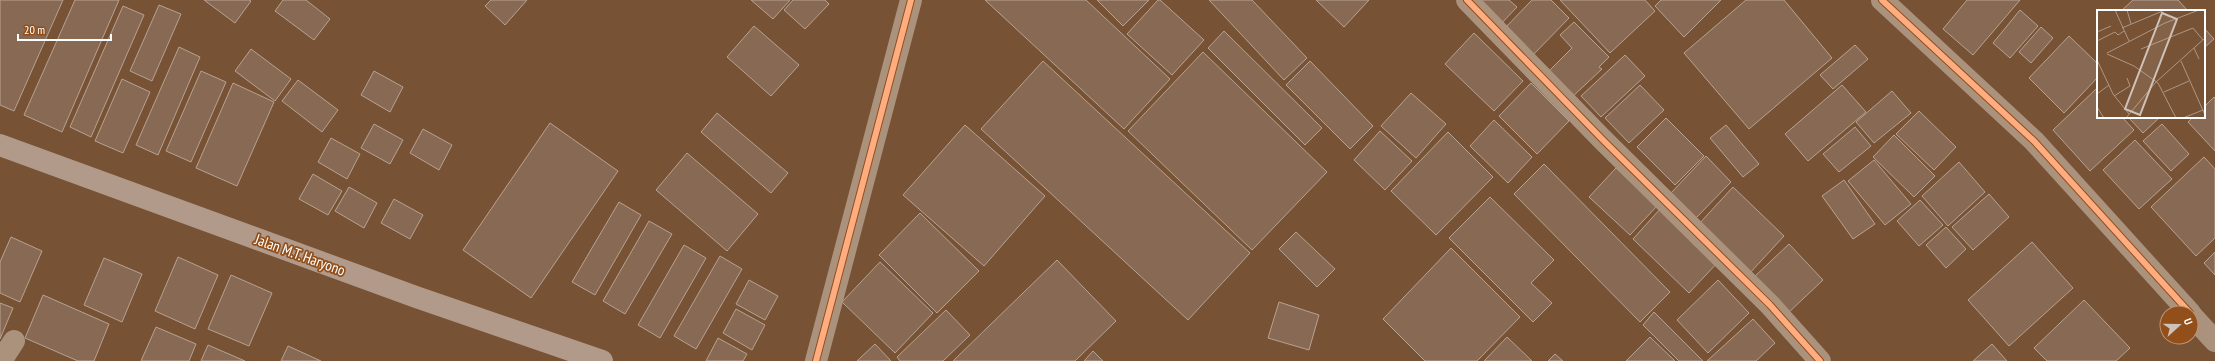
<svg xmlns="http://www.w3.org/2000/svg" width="2215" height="361" font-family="'PT Sans Narrow',sans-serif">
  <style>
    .building { fill: #886a54; stroke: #b8a292 }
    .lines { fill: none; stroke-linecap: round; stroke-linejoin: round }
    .minor { stroke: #aa927d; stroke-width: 22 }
    .major { stroke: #b19a89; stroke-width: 22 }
    .cycleway-casing { stroke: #924f1a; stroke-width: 8 }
    .cycleway { stroke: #ffac80; stroke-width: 6 }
    .labels { text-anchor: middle; stroke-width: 3.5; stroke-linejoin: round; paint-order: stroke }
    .street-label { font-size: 15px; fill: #fff; stroke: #924f1a }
    .inset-road { fill: none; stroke: #ad9786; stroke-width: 1 }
    .view { fill: #cfc2b8; fill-opacity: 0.15; stroke: #cfc2b8; stroke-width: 2 }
    .inset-edge { fill: none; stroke: #fff; stroke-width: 2 }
  </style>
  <rect width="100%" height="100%" fill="#775235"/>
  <g class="building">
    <polygon points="0,0 63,0 14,111 0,105"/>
    <polygon points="75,0 119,0 62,132 24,115"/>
    <polygon points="204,0 249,0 251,1 235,23"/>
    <polygon points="283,0 306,0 330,19 314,40 275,11"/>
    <polygon points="491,0 527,0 505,25 485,6"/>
    <polygon points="751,0 790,0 773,19"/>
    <polygon points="793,0 825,0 829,4 805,29 784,10"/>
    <polygon points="985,0 1086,0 1170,79 1124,129"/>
    <polygon points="1097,0 1149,0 1123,26"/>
    <polygon points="1158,0 1160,0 1204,40 1172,75 1127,34"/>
    <polygon points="1209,0 1252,0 1307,58 1284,80"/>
    <polygon points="1316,0 1369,0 1344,27"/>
    <polygon points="1471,0 1509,0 1517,7 1499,26"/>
    <polygon points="1532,0 1551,0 1569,18 1532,56 1505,28"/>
    <polygon points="1560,0 1645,0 1655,11 1610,53"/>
    <polygon points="1661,0 1721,0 1684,37 1655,6"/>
    <polygon points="1746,0 1784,0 1832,58 1749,129 1684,53"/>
    <polygon points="1967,0 2020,0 1973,55 1943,29"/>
    <polygon points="2133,0 2178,0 2188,11 2121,11"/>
    <polygon points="159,5 181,14 152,81 130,71"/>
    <polygon points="123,6 144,15 91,137 70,127"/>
    <polygon points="2020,10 2038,26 2010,58 1993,43"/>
    <polygon points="1574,22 1609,57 1599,67 1602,69 1571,98 1547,73 1572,48 1560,35"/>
    <polygon points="754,26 799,65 771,96 727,57"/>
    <polygon points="2041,27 2053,38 2031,63 2019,52"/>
    <polygon points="2204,28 2214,39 2204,48"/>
    <polygon points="1224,31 1322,128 1305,145 1208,48"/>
    <polygon points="1474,33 1523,81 1494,111 1445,64"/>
    <polygon points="2069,36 2098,64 2098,77 2064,113 2029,78"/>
    <polygon points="1855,45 1868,59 1833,89 1820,75"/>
    <polygon points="179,47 200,57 158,155 136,145"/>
    <polygon points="251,49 291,79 275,101 235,71"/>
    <polygon points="1203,52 1327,172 1252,250 1128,131"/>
    <polygon points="1625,55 1645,76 1601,117 1581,96"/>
    <polygon points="1043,61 1250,253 1188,320 981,129"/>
    <polygon points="1310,61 1373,126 1350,149 1286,85"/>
    <polygon points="201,71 226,82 191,162 166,151"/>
    <polygon points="374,71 403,87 390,112 361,95"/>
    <polygon points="122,79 150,92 123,153 95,141"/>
    <polygon points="298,80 338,110 322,132 282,101"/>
    <polygon points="233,83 274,102 237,186 196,168"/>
    <polygon points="1531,83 1569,121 1537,154 1499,116"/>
    <polygon points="1640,85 1664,110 1629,143 1605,118"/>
    <polygon points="1842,85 1866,112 1808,161 1785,134"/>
    <polygon points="2096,89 2098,91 2098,117 2122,117 2134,130 2090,171 2053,130"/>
    <polygon points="1892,91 1911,113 1874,143 1856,122"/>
    <polygon points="1411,93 1446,124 1416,158 1381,126"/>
    <polygon points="2214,97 2215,98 2215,151 2188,122 2193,117 2204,117 2204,107"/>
    <polygon points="1919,111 1956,147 1934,170 1896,134"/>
    <polygon points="717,113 788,173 771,193 701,132"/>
    <polygon points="2128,117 2160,117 2143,133"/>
    <polygon points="1666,118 1704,156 1675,185 1637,147"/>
    <polygon points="1494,120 1532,157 1508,183 1470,146"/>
    <polygon points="550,123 618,171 531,298 463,250"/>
    <polygon points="374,124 403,140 390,164 361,148"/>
    <polygon points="2162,124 2189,154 2171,171 2143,141"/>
    <polygon points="965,125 1045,196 984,266 903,195"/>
    <polygon points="1726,125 1759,164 1743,177 1710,138"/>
    <polygon points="1855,127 1871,146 1839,172 1823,154"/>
    <polygon points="423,129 452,145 439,170 410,153"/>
    <polygon points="1380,131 1412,161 1385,190 1354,160"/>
    <polygon points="1448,132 1493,177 1436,235 1391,191"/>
    <polygon points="1894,135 1935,176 1914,197 1873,157"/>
    <polygon points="331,138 360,154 347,179 318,162"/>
    <polygon points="2135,140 2172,179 2139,209 2103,170"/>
    <polygon points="687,153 758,214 727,251 656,190"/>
    <polygon points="1706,156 1731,182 1696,218 1670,194"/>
    <polygon points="2204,157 2215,169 2215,238 2196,256 2151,207"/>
    <polygon points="1874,160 1911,204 1885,225 1848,181"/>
    <polygon points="1959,162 1985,192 1948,226 1922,196"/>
    <polygon points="1544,164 1670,292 1640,322 1514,194"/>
    <polygon points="1616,168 1657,206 1630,235 1589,197"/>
    <polygon points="313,174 342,191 328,215 299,199"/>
    <polygon points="1844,180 1875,224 1853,239 1822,196"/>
    <polygon points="349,187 377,203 364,228 335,211"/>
    <polygon points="1733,187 1784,236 1749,274 1698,225"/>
    <polygon points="1989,194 2009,217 1973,250 1952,227"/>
    <polygon points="1490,197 1554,260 1531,283 1552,303 1533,322 1449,238"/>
    <polygon points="394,199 423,215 410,239 381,223"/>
    <polygon points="1920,200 1943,225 1919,246 1897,221"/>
    <polygon points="619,202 641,215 595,295 572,282"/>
    <polygon points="1661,208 1718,262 1689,293 1633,239"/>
    <polygon points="920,213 979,271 937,313 879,255"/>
    <polygon points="649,221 672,234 625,314 603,301"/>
    <polygon points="1946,227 1966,249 1946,268 1926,245"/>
    <polygon points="1296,232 1335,269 1317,287 1279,249"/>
    <polygon points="11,237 42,251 20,302 0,293 0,262"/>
    <polygon points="2032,242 2073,288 2009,346 1968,300"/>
    <polygon points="1789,244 1823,280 1787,314 1753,278"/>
    <polygon points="684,245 706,258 660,338 638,325"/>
    <polygon points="1451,248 1520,317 1477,361 1425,361 1383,319"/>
    <polygon points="2215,252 2215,275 2204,263"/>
    <polygon points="720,256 742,269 696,349 674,336"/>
    <polygon points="178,257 218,275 195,329 155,311"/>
    <polygon points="104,258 142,274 122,322 84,305"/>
    <polygon points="1057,260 1116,321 1075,361 953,361"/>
    <polygon points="880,262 933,313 895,353 842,302"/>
    <polygon points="231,275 272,293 249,346 208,329"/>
    <polygon points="749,280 778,296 765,320 736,304"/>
    <polygon points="1718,280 1749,313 1708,353 1677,320"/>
    <polygon points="43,295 109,324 94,361 78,361 25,338"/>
    <polygon points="2084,300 2130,348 2116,361 2047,361 2034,348"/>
    <polygon points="1279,302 1319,315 1309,350 1268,338"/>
    <polygon points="0,303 13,308 0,339"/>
    <polygon points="736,309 765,325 752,350 723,333"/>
    <polygon points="946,310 970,335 943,361 900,361 897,357"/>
    <polygon points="1654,312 1703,361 1679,361 1643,325"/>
    <polygon points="1753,319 1775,343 1756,361 1707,361"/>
    <polygon points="156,327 196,344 189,361 141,361"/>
    <polygon points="1507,337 1532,361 1484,361"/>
    <polygon points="1650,337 1675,361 1626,361"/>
    <polygon points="718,338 747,354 743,361 706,361"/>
    <polygon points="875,344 891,361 857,361"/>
    <polygon points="1992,344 2007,361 1973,361"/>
    <polygon points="208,345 245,361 201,361"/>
    <polygon points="288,346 321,361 281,361"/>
    <polygon points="1093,351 1103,361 1084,361"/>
    <polygon points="1555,354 1563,361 1548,361"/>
  </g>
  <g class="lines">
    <g class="minor">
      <polyline points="1467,0 1603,140 1770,305 1820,361"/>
      <polyline points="1882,0 2034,141 2190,313"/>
      <polyline points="2191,315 2215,341"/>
      <polyline points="1,361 14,341"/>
      <polyline points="816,361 911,0"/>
    </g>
    <polyline class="major" points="0,145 416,297 602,361"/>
    <g class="cycleway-casing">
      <g id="cycleway">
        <polyline points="1467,0 1603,140 1770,305 1820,361"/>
        <polyline points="1882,0 2034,141 2190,313"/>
        <polyline points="816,361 911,0"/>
      </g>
    </g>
    <use href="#cycleway" class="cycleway"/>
  </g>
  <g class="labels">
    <g class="street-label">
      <text transform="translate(300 255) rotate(20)" y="5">Jalan M.T. Haryono</text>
    </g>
  </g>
  <g transform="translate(2097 10)">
    <rect width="108" height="108" fill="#775235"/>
    <path class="inset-road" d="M18,0L32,31M30,0L34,14M25,18L68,0M0,22L14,16M0,31L18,22L21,25L27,21M97,38L102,49M44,39L96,18L106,30M10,43L68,13L102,0M10,44L37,56L61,73L79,108M0,50L16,84L32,104M84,51L108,105M67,82L92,71M0,84L12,75M17,86L33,76L30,68M0,97L7,108M29,108L59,72L108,28M86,108L106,100"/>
    <path class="view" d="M65,3L80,9L43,105L28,99Z"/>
    <rect width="108" height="108" class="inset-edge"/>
  </g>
  <g transform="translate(2179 325) rotate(69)"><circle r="19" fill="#924f1a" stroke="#be9576"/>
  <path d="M0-3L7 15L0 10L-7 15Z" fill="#cfc2b8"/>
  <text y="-6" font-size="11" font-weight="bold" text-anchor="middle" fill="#ffffff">U</text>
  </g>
  <path d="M18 34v6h93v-6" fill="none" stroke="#ffffff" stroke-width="2"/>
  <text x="24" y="34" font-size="12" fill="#ffffff" stroke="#924f1a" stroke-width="3" paint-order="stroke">20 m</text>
</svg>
